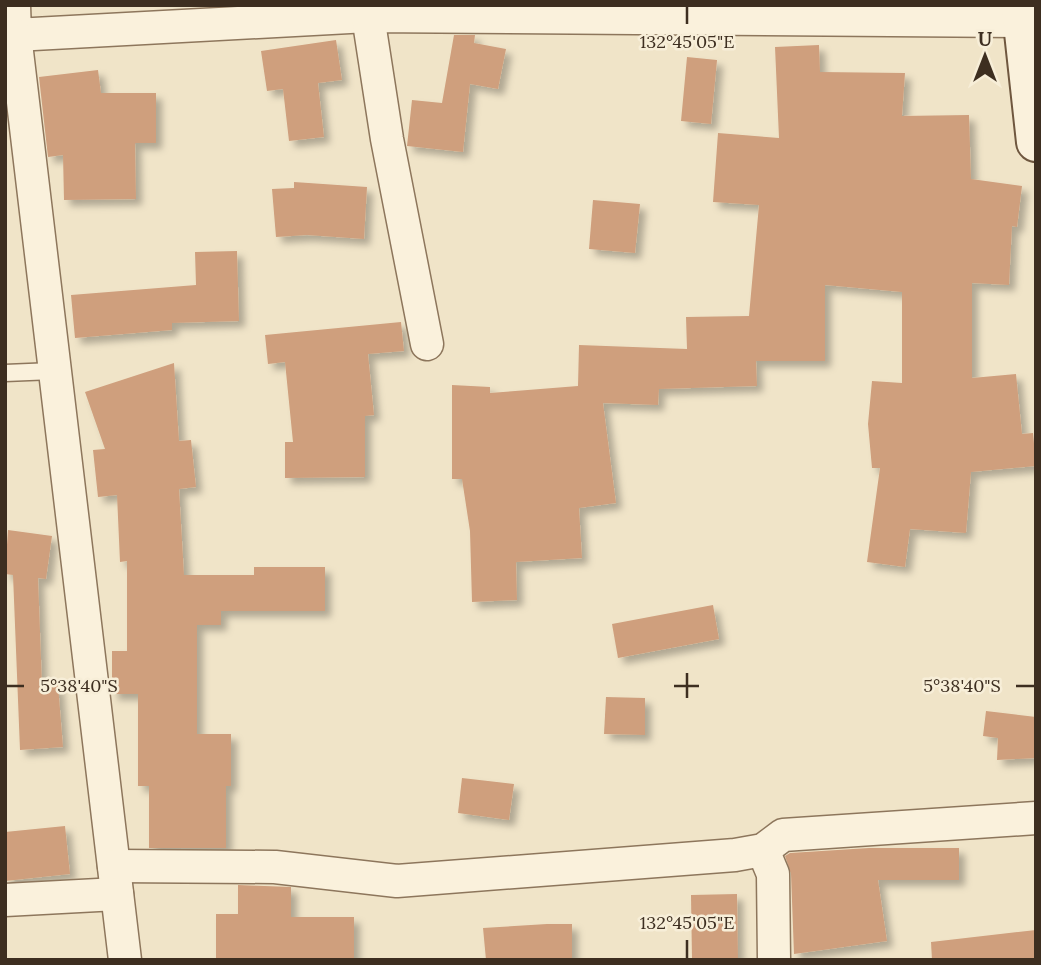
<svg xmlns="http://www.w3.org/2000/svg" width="1041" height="965" font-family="Lora,serif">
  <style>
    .building { fill: #cf9f7d; filter: url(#shadow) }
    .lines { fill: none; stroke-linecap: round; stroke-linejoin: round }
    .lane-casing { stroke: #8d765c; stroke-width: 19 }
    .street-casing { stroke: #8d765c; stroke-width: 35 }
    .secondary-casing { stroke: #6f573f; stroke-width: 42 }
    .lane { stroke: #faf1dc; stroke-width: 16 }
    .street { stroke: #faf1dc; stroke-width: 32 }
    .secondary { stroke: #faf1dc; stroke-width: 38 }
    .ticks { fill: none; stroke: #3d2e20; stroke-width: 2.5 }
    .ticks-label { font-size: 18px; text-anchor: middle; fill: #3d2e20; stroke: #f7eed8; stroke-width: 5; stroke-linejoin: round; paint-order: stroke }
  </style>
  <defs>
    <filter id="shadow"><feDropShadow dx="6" dy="6" stdDeviation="3.5" flood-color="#0004"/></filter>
  </defs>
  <rect width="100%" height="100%" fill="#f0e4c8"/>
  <g class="building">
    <polygon points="454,35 475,35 474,43 506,49 498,89 470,84 463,152 407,146 412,100 442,103"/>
    <polygon points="336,40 342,80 318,83 324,137 289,141 283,89 267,91 261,51"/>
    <polygon points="819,45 820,72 905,73 902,116 969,115 971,179 1022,186 1017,227 1012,226 1009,285 972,283 972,378 1016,374 1022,434 1033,433 1036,466 971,472 966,533 910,529 905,567 867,562 880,468 872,468 868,424 872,381 902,383 902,292 825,285 825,361 756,361 757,386 659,389 658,405 603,403 616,503 579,508 582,558 516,562 517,600 472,602 470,531 462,479 452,479 452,385 490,387 490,393 578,386 579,345 687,349 686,317 749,316 759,205 713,202 718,133 779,138 775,47"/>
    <polygon points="687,57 717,60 711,124 681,121"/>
    <polygon points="98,70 101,93 156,93 156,143 135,143 136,199 64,200 63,155 48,157 39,77"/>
    <polygon points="294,182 367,187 364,239 307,235 276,237 272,189 294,188"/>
    <polygon points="593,200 640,204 635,253 589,249"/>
    <polygon points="237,251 239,321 172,323 172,330 75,338 71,295 196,285 195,252"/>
    <polygon points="401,322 404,351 368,354 374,415 365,416 365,477 285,478 285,442 293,442 285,362 268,364 265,335"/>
    <polygon points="174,363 179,441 191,440 196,487 179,489 184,575 254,575 254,567 325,567 325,611 221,611 221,625 197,625 197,734 231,734 231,786 226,786 226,848 149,848 149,786 138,786 138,694 112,694 112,651 127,651 127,561 120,562 117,495 98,497 93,450 105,449 85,392"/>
    <polygon points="8,530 52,536 46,579 38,578 42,686 58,685 63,747 20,750 13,575 5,574"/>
    <polygon points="713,605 719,639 618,658 612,624"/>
    <polygon points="606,697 645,698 645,735 604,734"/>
    <polygon points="986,711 1036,717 1036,758 997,760 998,738 983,736"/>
    <polygon points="462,778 514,784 509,820 458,813"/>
    <polygon points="65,826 70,874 5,881 5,832"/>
    <polygon points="869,848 959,848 959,880 878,880 887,941 794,954 791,874 785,856 790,853"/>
    <polygon points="238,885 291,887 291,917 354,917 354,960 216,960 216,914 238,914"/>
    <polygon points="737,894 738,960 692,960 691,895"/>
    <polygon points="547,924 572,924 572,960 486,960 483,928"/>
    <polygon points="1036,930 1036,960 932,960 931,942"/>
  </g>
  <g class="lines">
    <g class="lane-casing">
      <polyline id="lane" points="5,373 53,371"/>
    </g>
    <g class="street-casing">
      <g id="street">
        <polyline points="14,5 15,35 368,16 367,5"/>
        <polyline points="15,35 125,960"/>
        <polyline points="427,344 387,139 368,16 1022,21"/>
        <polyline points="763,850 773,874 774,960"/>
        <polyline points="114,866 275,867 397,881 735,855 763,850 783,835 1036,818"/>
        <polyline points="5,900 117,894"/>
      </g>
    </g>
    <g class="secondary-casing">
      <polyline id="secondary" points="1021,5 1036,142"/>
    </g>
    <use href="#lane" class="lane"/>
    <use href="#street" class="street"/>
    <use href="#secondary" class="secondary"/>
  </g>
  <path class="ticks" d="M687,7V24M687,673V698M7,686H24M674,686H699M1016,686H1034M687,940V958"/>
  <g class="ticks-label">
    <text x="687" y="48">132°45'05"E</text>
    <text x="79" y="692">5°38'40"S</text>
    <text x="962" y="692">5°38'40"S</text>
    <text x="687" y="929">132°45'05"E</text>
  </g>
  <rect width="1041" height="965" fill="none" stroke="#3d2e20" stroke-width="14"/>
  <g transform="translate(985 56)" stroke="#f7eed8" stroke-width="5" paint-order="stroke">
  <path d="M0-5L12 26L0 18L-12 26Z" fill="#3d2e20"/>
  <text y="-10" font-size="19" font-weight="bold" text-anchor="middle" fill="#3d2e20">U</text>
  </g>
</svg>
